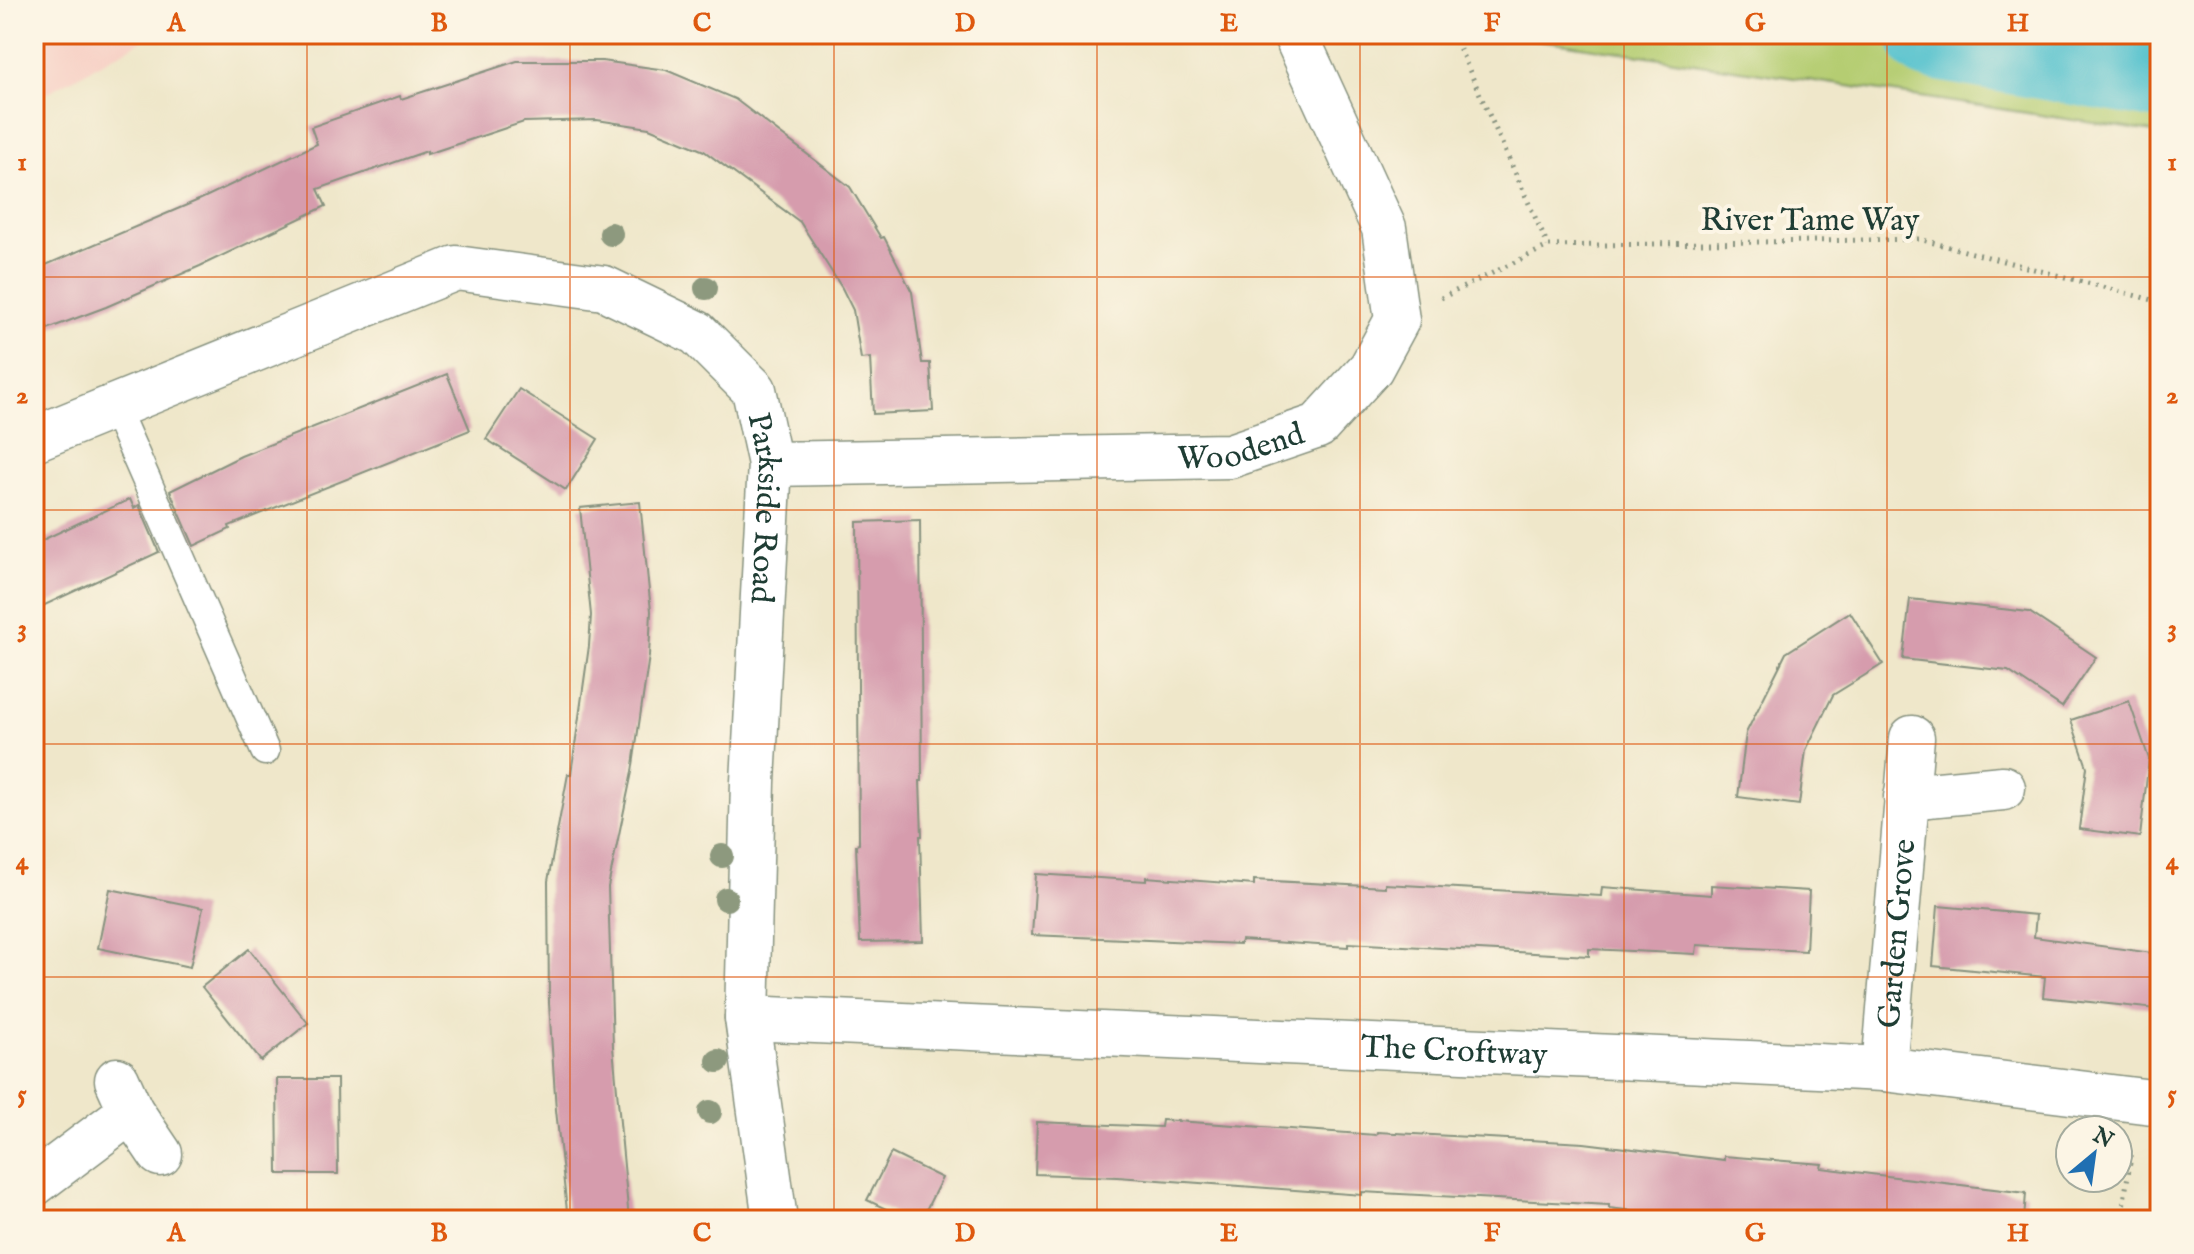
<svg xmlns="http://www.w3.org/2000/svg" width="2194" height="1254" font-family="'IM FELL English',serif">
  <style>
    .built { fill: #f7d1c6 }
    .green { fill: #b5cd72; stroke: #6a8553; stroke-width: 2 }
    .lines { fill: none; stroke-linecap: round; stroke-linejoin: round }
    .river { stroke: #56c2ce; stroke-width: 92 }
    .building { fill: #d69cad }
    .lane-casing { stroke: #87927f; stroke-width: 31 }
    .street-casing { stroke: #87927f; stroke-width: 47 }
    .path { stroke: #87927f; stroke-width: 5; stroke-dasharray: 2 6; stroke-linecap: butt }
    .lane { stroke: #fff; stroke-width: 28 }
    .street { stroke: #fff; stroke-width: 44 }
    .tree { fill: #8d997e }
    .grid { fill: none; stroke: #de580e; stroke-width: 2; stroke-opacity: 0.55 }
    .labels { text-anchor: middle; stroke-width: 8; stroke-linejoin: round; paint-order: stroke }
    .street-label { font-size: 32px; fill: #1f3d34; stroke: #fcf5e5 }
    .neatline { fill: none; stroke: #de580e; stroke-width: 3 }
    .grid-label { font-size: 26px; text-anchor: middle; font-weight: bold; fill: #de580e }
  </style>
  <rect width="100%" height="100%" fill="#fcf5e5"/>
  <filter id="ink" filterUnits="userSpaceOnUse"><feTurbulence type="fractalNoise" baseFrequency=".0125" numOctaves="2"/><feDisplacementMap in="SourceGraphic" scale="16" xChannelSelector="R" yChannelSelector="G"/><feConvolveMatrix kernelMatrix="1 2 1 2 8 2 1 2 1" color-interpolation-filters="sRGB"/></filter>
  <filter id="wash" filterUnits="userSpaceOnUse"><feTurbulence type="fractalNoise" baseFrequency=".006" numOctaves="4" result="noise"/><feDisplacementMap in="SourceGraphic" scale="32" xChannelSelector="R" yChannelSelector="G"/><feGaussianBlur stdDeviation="1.8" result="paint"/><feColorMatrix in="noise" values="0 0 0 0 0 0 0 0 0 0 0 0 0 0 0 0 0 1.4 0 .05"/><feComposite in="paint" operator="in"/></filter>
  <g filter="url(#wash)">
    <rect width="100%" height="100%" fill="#efe7ca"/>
    <polygon class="built" points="34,34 154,34 34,100"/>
    <polygon class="green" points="1519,34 2160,34 2160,133 1521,37"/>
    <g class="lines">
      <polyline class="river" points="1933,34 2160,74"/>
    </g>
    <g id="blocks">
      <g class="building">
        <polygon points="517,61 602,61 666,70 735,99 850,187 881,238 884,237 912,292 922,363 930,363 933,411 873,414 870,358 861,359 853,310 842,288 800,222 704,151 649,128 597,120 524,122 427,154 427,151 318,189 326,206 200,266 106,307 34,334 34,270 201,199 317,144 311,127 400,96 401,99"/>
        <polygon points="447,374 470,430 229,526 230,529 194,546 170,491 241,456"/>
        <polygon points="519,389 598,439 566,490 486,439"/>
        <polygon points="130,499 134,508 139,505 159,552 34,610 34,544"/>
        <polygon points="640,502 651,611 649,656 632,772 608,887 613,1047 629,1220 568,1220 556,1110 549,1003 548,881 568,774 571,774 589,646 591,615 580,508"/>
        <polygon points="920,520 922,781 920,781 922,836 920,836 923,941 860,942 856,845 859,844 857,522"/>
        <polygon points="1910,599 2029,612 2096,657 2062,707 2008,671 1903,659"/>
        <polygon points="1850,612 1883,664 1833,695 1806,750 1799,805 1738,797 1746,733 1786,653"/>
        <polygon points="2129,701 2149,759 2140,837 2079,829 2087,767 2071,720"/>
        <polygon points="1036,874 1146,881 1146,877 1254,885 1254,880 1385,887 1385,884 1601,896 1602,887 1711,895 1711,885 1809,891 1806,951 1697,945 1696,954 1589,949 1589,956 1348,943 1348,947 1241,940 1240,944 1032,935"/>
        <polygon points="110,889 203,908 190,967 98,948"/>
        <polygon points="1938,906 2036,915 2034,937 2160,954 2156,1009 2043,997 2045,977 1933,966"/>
        <polygon points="249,949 308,1023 261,1061 202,987"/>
        <polygon points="277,1079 337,1079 338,1174 278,1174"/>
        <polygon points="1162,1120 1376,1135 1377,1132 1584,1143 1724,1160 1724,1156 1822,1164 1821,1168 2026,1193 2024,1220 1712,1220 1609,1208 1609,1205 1362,1192 1362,1195 1118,1177 1035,1174 1037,1122 1161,1127"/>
        <polygon points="891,1153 942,1178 921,1220 909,1220 867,1200"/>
      </g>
    </g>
  </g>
  <g filter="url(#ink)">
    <use href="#blocks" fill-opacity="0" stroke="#87927f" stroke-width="2"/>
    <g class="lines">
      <g class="lane-casing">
        <polyline id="lane" points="114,406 265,751"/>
      </g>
      <g class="street-casing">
        <g id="street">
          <path id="s1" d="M34,439L456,268L604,288L697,333L754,390L770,464L753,782L747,1018L775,1220"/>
          <path id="s2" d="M770,464L1230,456L1318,426L1371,368L1397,320L1384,228L1295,34"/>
          <polyline points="1906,797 2003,788"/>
          <path id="s3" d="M747,1018L1884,1069L2160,1103"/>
          <path id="s4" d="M1884,1069L1912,738"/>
          <polyline points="117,1080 131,1111 160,1154"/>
          <polyline points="34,1184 131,1111"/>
        </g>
      </g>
      <g class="path">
        <polyline points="1453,34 1548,246"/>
        <polyline points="1441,298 1548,246 1919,239 2160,302"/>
        <polyline points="2121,1220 2132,1150"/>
      </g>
      <use href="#lane" class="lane"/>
      <use href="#street" class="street"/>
    </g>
    <g class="tree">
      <circle cx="611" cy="234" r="12"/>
      <circle cx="706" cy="288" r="12"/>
      <circle cx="722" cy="856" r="12"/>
      <circle cx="726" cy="899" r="12"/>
      <circle cx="718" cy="1061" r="12"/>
      <circle cx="710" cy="1112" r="12"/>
    </g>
  </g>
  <path class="grid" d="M307,34V1220M570,34V1220M834,34V1220M1097,34V1220M1360,34V1220M1624,34V1220M1887,34V1220M34,277H2160M34,510H2160M34,744H2160M34,977H2160"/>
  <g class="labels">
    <g class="street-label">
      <text x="1810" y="230">River Tame Way</text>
      <text dy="11" stroke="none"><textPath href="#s2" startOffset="472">Woodend</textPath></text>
      <text dy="11" stroke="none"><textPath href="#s1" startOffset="908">Parkside Road</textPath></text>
      <text dy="11" stroke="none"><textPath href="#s4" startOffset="136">Garden Grove</textPath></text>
      <text dy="11" stroke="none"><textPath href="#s3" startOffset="708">The Croftway</textPath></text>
    </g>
  </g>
  <rect width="2194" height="1254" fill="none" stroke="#fcf5e5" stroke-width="88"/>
  <g transform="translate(2094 1154) rotate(29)"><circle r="38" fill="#fcf5e5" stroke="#a4ab9e" stroke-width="2"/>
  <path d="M0-6L14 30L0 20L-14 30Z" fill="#1f6fb2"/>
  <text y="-12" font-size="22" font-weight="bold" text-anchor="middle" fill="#1f3d34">N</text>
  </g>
  <rect x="44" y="44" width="2106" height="1166" class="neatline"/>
  <g class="grid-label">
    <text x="176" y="31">A</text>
    <text x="439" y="31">B</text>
    <text x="702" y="31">C</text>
    <text x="965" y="31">D</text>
    <text x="1229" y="31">E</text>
    <text x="1492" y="31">F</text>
    <text x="1755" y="31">G</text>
    <text x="2018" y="31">H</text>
    <text x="22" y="170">1</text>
    <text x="2172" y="170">1</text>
    <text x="22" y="403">2</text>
    <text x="2172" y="403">2</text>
    <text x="22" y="636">3</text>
    <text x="2172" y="636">3</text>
    <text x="22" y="869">4</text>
    <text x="2172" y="869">4</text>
    <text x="22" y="1102">5</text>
    <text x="2172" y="1102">5</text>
    <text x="176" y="1241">A</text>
    <text x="439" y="1241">B</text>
    <text x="702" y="1241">C</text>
    <text x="965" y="1241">D</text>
    <text x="1229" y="1241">E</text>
    <text x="1492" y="1241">F</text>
    <text x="1755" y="1241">G</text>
    <text x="2018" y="1241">H</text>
  </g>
</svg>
